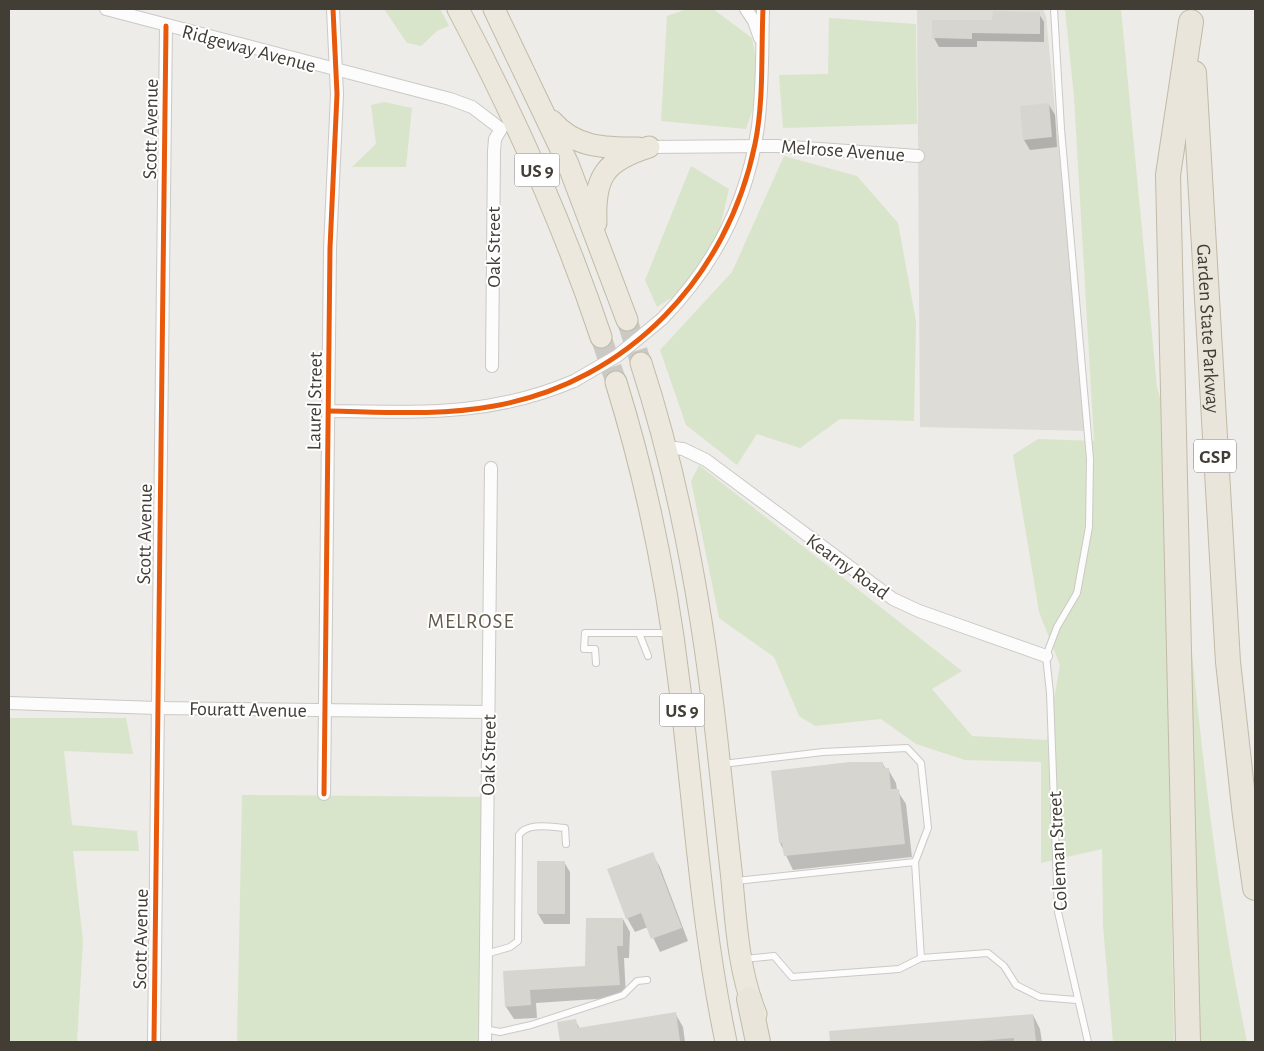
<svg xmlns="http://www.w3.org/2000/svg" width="1264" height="1051" font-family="'Alegreya Sans',sans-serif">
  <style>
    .industrial { fill: #dedcd7 }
    .green { fill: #d9e5ca }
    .shadow { fill: #0003 }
    .building { fill: #d6d5d0 }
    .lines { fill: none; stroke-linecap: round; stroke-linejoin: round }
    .trunk-tunnel { stroke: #cbc9c4; stroke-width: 21; stroke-dasharray: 21 11; stroke-linecap: butt }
    .service-casing { stroke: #cbc9c5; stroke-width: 8 }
    .minor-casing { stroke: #cbc9c5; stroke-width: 14 }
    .trunk-casing { stroke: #c2baa6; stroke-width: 23 }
    .motorway-casing { stroke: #c2baa6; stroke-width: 26 }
    .service { stroke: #fcfcfc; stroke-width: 6 }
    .minor { stroke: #fcfcfc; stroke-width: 12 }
    .trunk { stroke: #ece8de; stroke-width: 21 }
    .motorway { stroke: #e9e5da; stroke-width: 24 }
    .minor-bridge-casing { stroke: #cbc9c5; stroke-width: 14; stroke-linecap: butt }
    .minor-bridge { stroke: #fcfcfc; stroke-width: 12 }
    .cycleway-casing { stroke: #fff; stroke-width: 8 }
    .cycleway { stroke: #e8590c; stroke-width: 5 }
    .labels { text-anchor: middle; stroke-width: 4; stroke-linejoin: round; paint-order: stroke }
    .shield { fill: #fff; stroke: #7b7772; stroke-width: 1 }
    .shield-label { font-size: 19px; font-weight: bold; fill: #423d35 }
    .street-label { font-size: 20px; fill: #423d35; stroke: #fff }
    .neighbourhood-label { font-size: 21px; letter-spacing: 1px; fill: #635c4d; stroke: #fff }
  </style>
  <rect width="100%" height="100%" fill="#edece8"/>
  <polygon class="industrial" points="917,9 1043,9 1046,16 1086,431 920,427"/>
  <g class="green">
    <polygon points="384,9 440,9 449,26 437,31 421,46 407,43"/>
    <polygon points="687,9 713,9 752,38 761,86 746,129 661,121 667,16"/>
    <polygon points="1065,9 1121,9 1157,387 1163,408 1174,1042 1113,1042 1103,926 1102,849 1041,863 1041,762 965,760 916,744 881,719 815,726 799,716 774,657 719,618 691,481 699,465 962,671 932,689 972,736 1047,740 1060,665 1039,612 1013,455 1038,439 1094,441 1074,97"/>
    <polygon points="829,18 916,24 917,124 783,128 779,75 828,74"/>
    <polygon points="384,102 412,108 406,167 352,167 376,144 371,105"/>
    <polygon points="784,156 857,176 898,223 916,321 914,421 840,419 800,448 757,434 737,465 686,425 660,350 732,272"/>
    <polygon points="691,166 729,189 709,274 657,307 645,280"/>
    <path d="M1190,635C1204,772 1219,907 1247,1042H1197Z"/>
    <polygon points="9,718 126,718 133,754 64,751 72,825 137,831 139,851 73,851 83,941 77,1042 9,1042"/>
    <polygon points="242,795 487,797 485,1042 237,1042"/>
  </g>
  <g class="shadow">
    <polygon points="1039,14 1044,22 1044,42 977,41 977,47 939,47 934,38 934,21 994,22"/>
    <polygon points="1049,105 1055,115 1057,147 1030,150 1024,140"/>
    <polygon points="882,763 886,769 888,769 896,783 897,790 906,804 912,857 793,870 780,843"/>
    <polygon points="652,854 660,867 688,941 660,952 648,927 635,932 627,918"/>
    <polygon points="564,862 570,872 570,924 544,924 538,914"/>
    <polygon points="623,919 630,932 629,958 624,958 626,997 536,1003 537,1018 514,1019 506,1007 504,972 587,967"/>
    <polygon points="675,1013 683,1027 685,1042 561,1042 558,1023 575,1020 580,1029"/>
    <polygon points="1033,1015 1040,1029 1042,1042 831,1042 830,1032"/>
  </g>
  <g class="building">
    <polygon points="993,11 1040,12 1040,34 972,33 972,39 932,38 932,20 992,20"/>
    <polygon points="1049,103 1052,137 1023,140 1020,106"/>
    <polygon points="850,762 883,762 884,768 889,768 891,789 899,789 905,844 784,856 782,843 779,843 771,771"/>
    <polygon points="653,852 682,928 651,939 641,913 626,919 607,869"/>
    <rect x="537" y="861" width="28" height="53"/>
    <polygon points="586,918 623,918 623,946 617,946 620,985 530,990 531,1005 505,1007 503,971 585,966"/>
    <polygon points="676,1012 680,1041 560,1042 557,1022 576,1019 578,1028"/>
    <polygon points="1033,1014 1036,1042 1014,1042 1014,1038 966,1042 830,1042 829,1031"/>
  </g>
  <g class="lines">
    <g class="trunk-tunnel">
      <polyline points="627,320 641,363"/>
      <polyline points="601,337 616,382"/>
    </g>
    <g class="service-casing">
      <g id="service">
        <polyline points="1054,9 1061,129 1090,459 1089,527 1077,593 1057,627 1046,656 1050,693 1058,912 1088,1042"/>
        <polyline points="639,633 648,656"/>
        <polyline points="596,663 595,649 584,649 585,633 669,633"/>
        <polyline points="723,764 823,752 907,748 921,763 928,828 915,862"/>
        <polyline points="736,881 915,862 921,958"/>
        <path d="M486,954L510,947L518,941L519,835C528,822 550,827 565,828L566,844"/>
        <polyline points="744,959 774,956 792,977 899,969 921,958 988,953 1004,966 1016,985 1040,997 1076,1000"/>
        <polyline points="485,1029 500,1032 531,1025 623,995 637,981 647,980"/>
      </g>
    </g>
    <g class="minor-casing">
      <g id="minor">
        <polyline points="106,9 450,99 472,107 501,129 495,139 494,151 492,366"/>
        <polyline points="746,9 754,21 760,38"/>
        <polyline points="649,147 777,146 918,156"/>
        <path d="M662,319C714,266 748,201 758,126C763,87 762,48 763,9"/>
        <path d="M329,411C418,412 489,417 574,381"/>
        <polyline points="666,447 683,449 706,460 893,599 919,611 1046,656"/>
        <polyline points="9,703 157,708 488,712"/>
        <polyline points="324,794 330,248 337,94 333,9"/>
        <polyline points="154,1042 166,26"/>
        <polyline points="485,1042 491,468"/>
      </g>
    </g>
    <g class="trunk-casing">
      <g id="trunk">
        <path d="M458,9C514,115 563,223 601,337"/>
        <polyline points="494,9 568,164 627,320"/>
        <path d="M552,121C575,148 605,148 638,148"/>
        <path d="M596,223C594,177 604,161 649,147"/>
        <path d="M641,363C681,486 703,613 717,741C722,787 727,834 732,880C736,924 739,973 756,1014"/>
        <path d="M616,382C646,479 667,581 679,682C694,802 701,923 726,1042"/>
      </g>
    </g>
    <g class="motorway-casing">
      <g id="motorway">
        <path id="s1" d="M1194,73L1228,662L1245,816L1255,888"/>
        <polyline points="749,999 758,1042"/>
        <polyline points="1188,1042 1168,175 1191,22"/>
      </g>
    </g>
    <use href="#service" class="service"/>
    <use href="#minor" class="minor"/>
    <use href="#trunk" class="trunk"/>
    <use href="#motorway" class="motorway"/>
    <g class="minor-bridge-casing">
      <polyline id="minor-bridge" points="574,381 617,356 662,319"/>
    </g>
    <use href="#minor-bridge" class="minor-bridge"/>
    <g class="cycleway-casing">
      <g id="cycleway">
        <path d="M329,411C384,412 440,416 494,406C629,382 728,276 755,144C764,100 761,54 763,9"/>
        <polyline points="324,794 330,248 337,94 333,9"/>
        <polyline points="154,1042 166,26"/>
      </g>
    </g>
    <use href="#cycleway" class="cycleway"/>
  </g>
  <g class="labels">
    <g class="shield">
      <rect x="514.5" y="153.5" width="45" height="33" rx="4"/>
      <rect x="1194" y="439.5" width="42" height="33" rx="4"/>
      <rect x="659.5" y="693.5" width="45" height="33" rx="4"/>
    </g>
    <g class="shield-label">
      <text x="537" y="177">US 9</text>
      <text x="1215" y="463">GSP</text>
      <text x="682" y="717">US 9</text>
    </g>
    <g class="street-label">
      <text transform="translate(249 48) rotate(15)" y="7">Ridgeway Avenue</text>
      <text transform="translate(150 129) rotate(-89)" y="7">Scott Avenue</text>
      <text transform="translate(843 150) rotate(4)" y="7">Melrose Avenue</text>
      <text transform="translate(493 247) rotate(-90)" y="7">Oak Street</text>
      <text dy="7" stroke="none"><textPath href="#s1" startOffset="256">Garden State Parkway</textPath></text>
      <text transform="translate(314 401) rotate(-89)" y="7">Laurel Street</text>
      <text transform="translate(144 534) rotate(-89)" y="7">Scott Avenue</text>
      <text transform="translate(848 566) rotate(36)" y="7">Kearny Road</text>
      <text transform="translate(248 709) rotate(1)" y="7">Fouratt Avenue</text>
      <text transform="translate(488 755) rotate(-89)" y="7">Oak Street</text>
      <text transform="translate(1057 851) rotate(-93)" y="7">Coleman Street</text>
      <text transform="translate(140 939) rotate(-89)" y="7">Scott Avenue</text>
    </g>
    <g class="neighbourhood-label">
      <text x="471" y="628">MELROSE</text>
    </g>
  </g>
  <rect width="1264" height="1051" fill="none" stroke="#423d35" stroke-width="20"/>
</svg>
